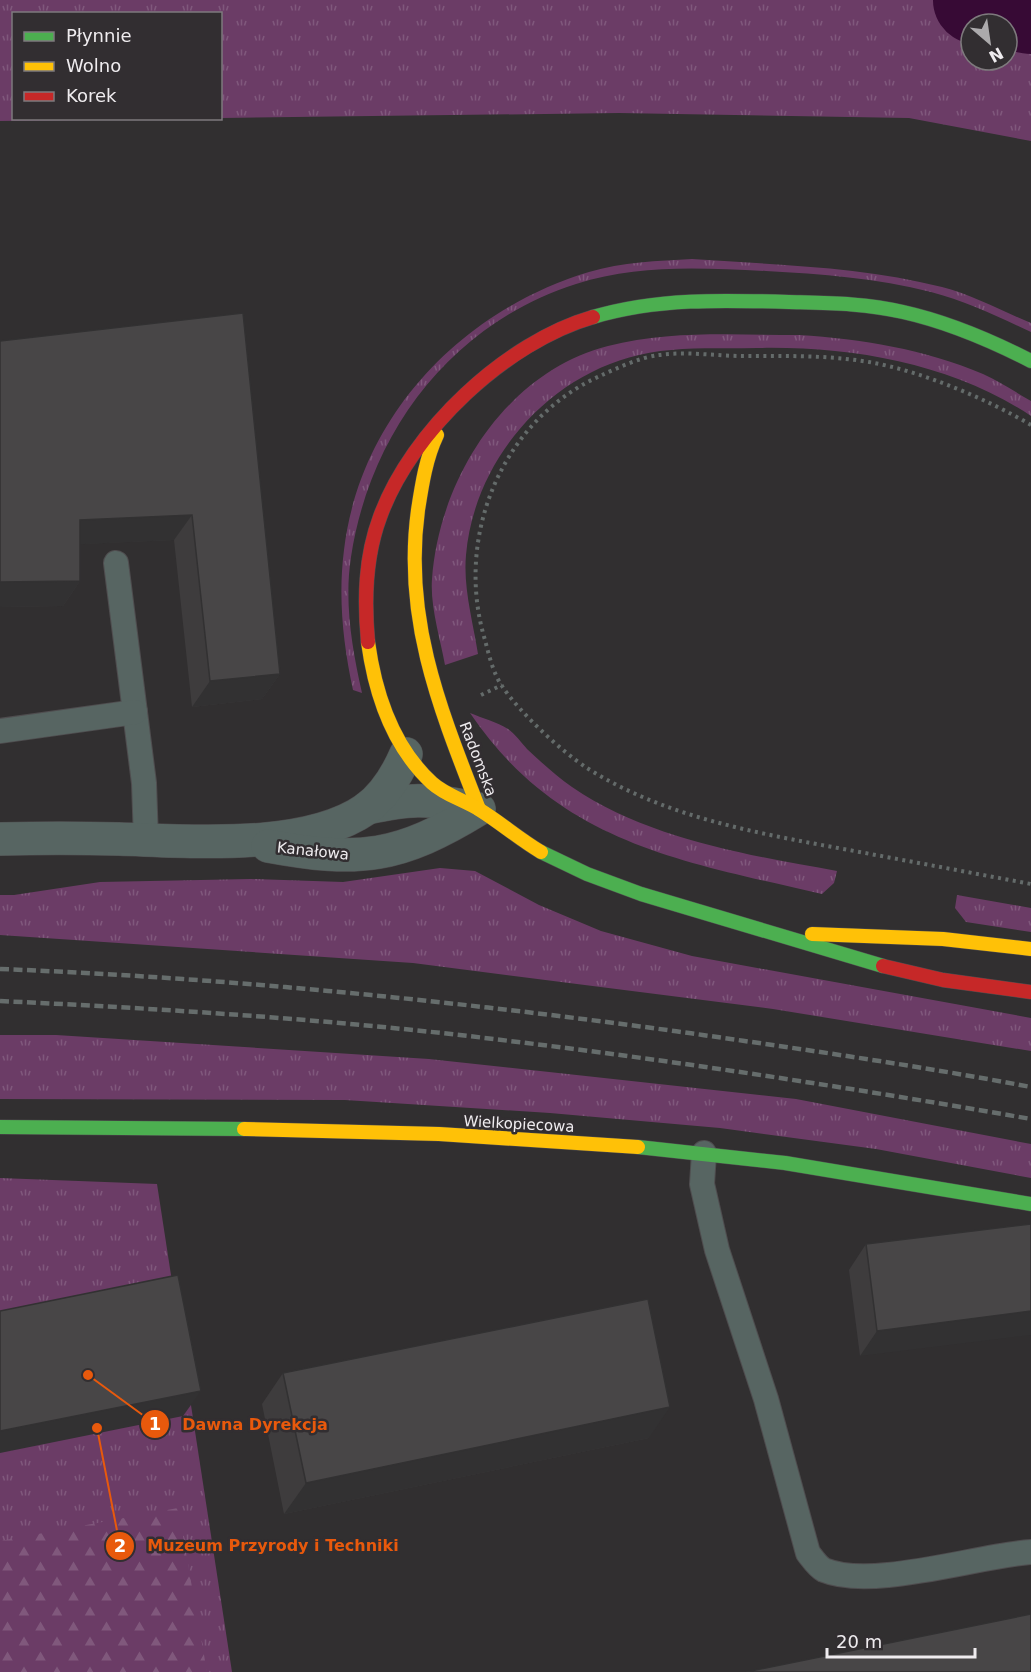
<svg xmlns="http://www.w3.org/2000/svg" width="1031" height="1672" font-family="'DejaVu Sans',sans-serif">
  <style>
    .grass { fill: url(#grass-tufts); fill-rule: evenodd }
    .forest { fill: url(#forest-firs) }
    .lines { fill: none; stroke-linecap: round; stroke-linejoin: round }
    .river { stroke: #370a35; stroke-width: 88 }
    .lane-casing { stroke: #4f4d4f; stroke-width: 26 }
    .street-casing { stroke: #4f4d4f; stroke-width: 34 }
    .fast-casing { stroke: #4f4d4f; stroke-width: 15 }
    .slow-casing { stroke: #4f4d4f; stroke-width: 15 }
    .jam-casing { stroke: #4f4d4f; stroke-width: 15 }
    .path { stroke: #646b6a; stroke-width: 4; stroke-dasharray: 3 4.5; stroke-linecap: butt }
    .lane { stroke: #576562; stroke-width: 24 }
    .street { stroke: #576562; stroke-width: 33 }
    .fast { stroke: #4caf50; stroke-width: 14 }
    .slow { stroke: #ffc107; stroke-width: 14 }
    .jam { stroke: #c62828; stroke-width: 14 }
    .rail { stroke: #666d6c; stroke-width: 4.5; stroke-dasharray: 9 4.5; stroke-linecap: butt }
    .wall { fill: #3e3c3d }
    .shaded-wall { fill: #323132 }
    .building { fill: #484647; stroke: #323132; stroke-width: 1.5 }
    .labels { text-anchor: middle; stroke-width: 5; stroke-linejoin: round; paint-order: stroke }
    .street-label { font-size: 15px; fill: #efecef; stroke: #322e31 }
    .leader { fill: none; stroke: #e8590c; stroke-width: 2 }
    .callout-dot { fill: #e8590c; stroke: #322e31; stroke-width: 2 }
    .mark-label { font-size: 18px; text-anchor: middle; font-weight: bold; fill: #fff }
    .callout-label { font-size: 16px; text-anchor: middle; font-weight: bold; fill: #e8590c; stroke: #322e31; stroke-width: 5; stroke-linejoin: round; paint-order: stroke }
  </style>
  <defs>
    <pattern id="grass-tufts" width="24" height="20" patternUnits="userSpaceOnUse" patternTransform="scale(1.5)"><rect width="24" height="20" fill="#6b3c66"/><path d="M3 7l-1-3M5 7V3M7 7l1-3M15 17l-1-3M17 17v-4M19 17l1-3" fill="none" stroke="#80587c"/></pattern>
    <pattern id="forest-firs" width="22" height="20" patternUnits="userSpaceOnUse" patternTransform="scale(1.5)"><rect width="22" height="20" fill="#6b3c66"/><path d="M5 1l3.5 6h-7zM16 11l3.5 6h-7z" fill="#80587c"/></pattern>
  </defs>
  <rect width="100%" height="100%" fill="#312f30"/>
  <g class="grass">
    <path d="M0,0H1031V141L909,118L619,113L221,118L220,14H14V118L190,119L0,121ZM971,24H1007V60H971Z"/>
    <path d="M692,259C776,265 860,266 942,287C973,295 1002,311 1031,323V332C999,317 966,301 931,292C877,278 821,274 766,271C701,268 638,264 576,284C453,323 370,431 351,557C344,602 352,648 362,693L353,690C343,644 338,597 344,550C360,416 462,310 589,272C622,262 658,261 692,259Z"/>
    <path d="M799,335C862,339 924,349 983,374C999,381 1015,392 1031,401V416C951,363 850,346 757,348C718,349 676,346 639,355C547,376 474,461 466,555C463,588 473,622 478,654L445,665C440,638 430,606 432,579C439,479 506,372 608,346C670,330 735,335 799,335Z"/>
    <path d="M470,713C482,718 497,722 508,729C515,734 521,742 527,749C541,762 556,776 572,787C648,839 748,855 837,871L834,883L822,894C680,861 558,843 470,713Z"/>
    <polygon points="440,868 475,871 539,905 601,931 692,956 1031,1018 1031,1051 773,1009 413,963 0,935 0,895 14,895 100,882 251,879 343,882"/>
    <polygon points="957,895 1031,908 1031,932 966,922 955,908"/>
    <polygon points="0,1035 56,1035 429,1059 796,1099 1031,1144 1031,1178 876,1149 720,1128 550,1113 345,1100 0,1099"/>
    <polygon points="0,1178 157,1184 232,1672 0,1672"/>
  </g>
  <polygon class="forest" points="178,1508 207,1672 0,1672 0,1541"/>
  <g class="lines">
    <polyline class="river" points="977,0 1031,10"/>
    <g class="lane-casing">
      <g id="lane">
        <polyline points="116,563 144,783 146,840"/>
        <polyline points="0,731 135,712"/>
        <path d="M704,1153L702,1184L717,1250L766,1399L808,1553C812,1558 818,1567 824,1570C872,1590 976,1556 1031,1552"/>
      </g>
    </g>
    <g class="street-casing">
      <g id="street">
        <path d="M367,808C410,799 425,798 469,807"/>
        <path d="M0,839C40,838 79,838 119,839C190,841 306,851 366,809C385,795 397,775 406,754"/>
        <path d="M268,846C360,863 399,858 479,809"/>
      </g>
    </g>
    <g class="fast-casing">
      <g id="fast">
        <path d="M593,317C657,298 723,300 789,302C827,303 865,303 903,312C948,322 990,340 1031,361"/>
        <polyline points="541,852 587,874 641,894 883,966"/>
        <polyline points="0,1127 244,1129"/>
        <polyline points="638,1147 785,1163 1031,1204"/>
      </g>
    </g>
    <g class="slow-casing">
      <g id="slow">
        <path d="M437,435C426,458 422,484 418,510C403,619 440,709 479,809"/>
        <path d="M368,642C375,693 393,747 432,783C445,795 464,800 480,810C501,823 519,839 541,852"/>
        <polyline points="812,934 943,939 1031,949"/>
        <polyline points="244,1129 439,1134 638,1147"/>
      </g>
    </g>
    <g class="jam-casing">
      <g id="jam">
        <path d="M368,642C364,599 365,557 380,517C411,431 506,342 593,317"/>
        <polyline points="883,966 943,980 1031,992"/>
      </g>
    </g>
    <g class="path">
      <path d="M1031,425C985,398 921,371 869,362C827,355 785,356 743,356C716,356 686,351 659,355C641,357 617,368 600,376C501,420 454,538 485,640C489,655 493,673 502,686C519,712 561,751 587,768C663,816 751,832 838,848C903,860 967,872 1031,884"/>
      <polyline points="481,695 502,685"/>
    </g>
    <use href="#lane" class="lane"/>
    <use href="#street" class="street"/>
    <use href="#fast" class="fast"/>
    <use href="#slow" class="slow"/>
    <use href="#jam" class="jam"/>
    <g class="rail">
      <path d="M0,969C233,978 465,1002 696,1034C808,1050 920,1066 1031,1087"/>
      <path d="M0,1001C170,1009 341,1020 510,1041C684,1062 858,1089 1031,1119"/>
    </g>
  </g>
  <g class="wall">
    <polygon points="243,313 280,674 262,699 192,707 174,540 80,544 80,581 63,606 0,607 0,341"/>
    <polygon points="1031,1224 860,1356 849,1270 866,1244"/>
    <polygon points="283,1373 649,1438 284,1514 262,1404"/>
  </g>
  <g class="shaded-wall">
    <polygon points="192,515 174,540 63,545 80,520"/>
    <polygon points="80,581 63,606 0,607 0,582"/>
    <polygon points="280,674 262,699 192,707 210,681"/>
    <polygon points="1031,1311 1031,1335 860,1356 877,1331"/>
    <polygon points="201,1391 183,1416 0,1453 0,1431"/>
    <polygon points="670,1407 649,1438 284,1514 306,1483"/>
  </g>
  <g class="building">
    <polygon points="243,313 280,674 210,681 192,515 80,520 80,581 0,582 0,341"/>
    <polygon points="1031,1224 1031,1311 877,1331 866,1244"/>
    <polygon points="178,1275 201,1391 0,1431 0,1311"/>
    <polygon points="648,1299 670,1407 306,1483 283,1373"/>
    <polygon points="1031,1614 1031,1672 746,1672"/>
  </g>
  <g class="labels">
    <g class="street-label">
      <text transform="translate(478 759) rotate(69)" y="5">Radomska</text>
      <text transform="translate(313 851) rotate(6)" y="5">Kanałowa</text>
      <text transform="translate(519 1124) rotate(3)" y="5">Wielkopiecowa</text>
    </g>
  </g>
  <path class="leader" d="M88 1375L155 1424M97 1428L120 1546"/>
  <g class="callout-dot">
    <circle cx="88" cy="1375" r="6"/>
    <circle cx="97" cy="1428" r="6"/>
    <circle cx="155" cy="1424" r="15"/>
    <circle cx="120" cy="1546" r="15"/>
  </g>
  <g class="mark-label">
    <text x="155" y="1430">1</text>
    <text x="120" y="1552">2</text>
  </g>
  <g class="callout-label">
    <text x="255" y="1430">Dawna Dyrekcja</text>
    <text x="273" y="1551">Muzeum Przyrody i Techniki</text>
  </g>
  <rect x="12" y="12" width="210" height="108" fill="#322e31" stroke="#7e7a7d" stroke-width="1.5"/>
  <rect x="24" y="32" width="30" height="9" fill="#4caf50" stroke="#7e7a7d" stroke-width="1.5"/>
  <text x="66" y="42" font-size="18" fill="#efecef">Płynnie</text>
  <rect x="24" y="62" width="30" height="9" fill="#ffc107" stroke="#7e7a7d" stroke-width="1.5"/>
  <text x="66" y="72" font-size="18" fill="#efecef">Wolno</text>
  <rect x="24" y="92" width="30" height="9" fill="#c62828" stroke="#7e7a7d" stroke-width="1.5"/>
  <text x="66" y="102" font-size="18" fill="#efecef">Korek</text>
  <g transform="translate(989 42) rotate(151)"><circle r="28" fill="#322e31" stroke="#7e7a7d" stroke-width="1.5"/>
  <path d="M0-4.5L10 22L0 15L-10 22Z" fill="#acaaac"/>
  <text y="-9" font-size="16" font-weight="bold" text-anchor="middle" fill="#efecef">N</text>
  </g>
  <path d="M827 1648v9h148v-9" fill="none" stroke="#efecef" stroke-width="3"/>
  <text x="836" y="1648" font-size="18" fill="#efecef" stroke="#322e31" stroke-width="4.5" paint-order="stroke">20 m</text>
</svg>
